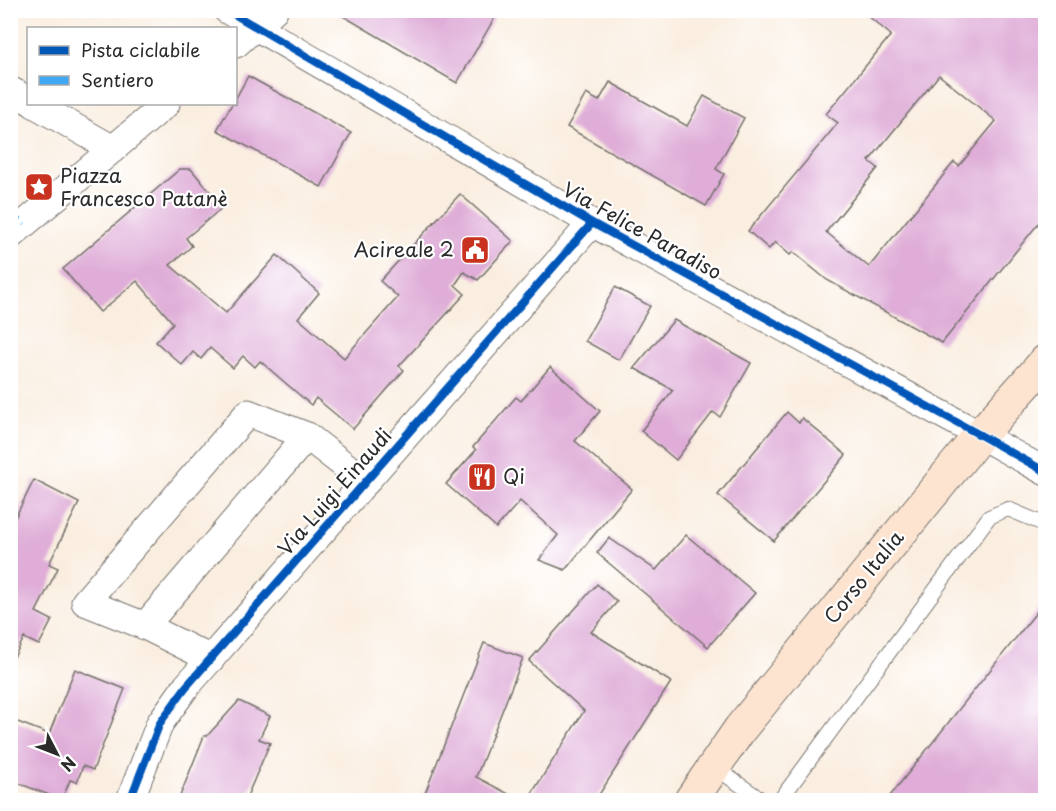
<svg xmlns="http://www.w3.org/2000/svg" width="1056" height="811" font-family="'Playpen Sans',sans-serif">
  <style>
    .building { fill: #dfadd8; fill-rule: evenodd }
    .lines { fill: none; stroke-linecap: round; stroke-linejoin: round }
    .lane-casing { stroke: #736f6a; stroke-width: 16 }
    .street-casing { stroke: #736f6a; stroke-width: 29 }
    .secondary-casing { stroke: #736f6a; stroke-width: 35 }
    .lane { stroke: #fff; stroke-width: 14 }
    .street { stroke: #fff; stroke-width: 27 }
    .secondary { stroke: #fde4d0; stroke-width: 33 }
    .quiet { stroke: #3fa9f5; stroke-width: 6; stroke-dasharray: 12 6; stroke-linecap: butt }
    .cycleway-casing { stroke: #fff; stroke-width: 11 }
    .cycleway { stroke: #0057b8; stroke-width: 8 }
    .labels { text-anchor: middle; stroke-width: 4.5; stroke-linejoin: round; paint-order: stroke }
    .poi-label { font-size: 20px; fill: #2b2b2b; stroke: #fff; text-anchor: start }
    .street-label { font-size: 20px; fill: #2b2b2b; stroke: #fff }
  </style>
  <rect width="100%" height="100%" fill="#fff"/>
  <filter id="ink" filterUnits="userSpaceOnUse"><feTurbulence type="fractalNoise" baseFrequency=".0167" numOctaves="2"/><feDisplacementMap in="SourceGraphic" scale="12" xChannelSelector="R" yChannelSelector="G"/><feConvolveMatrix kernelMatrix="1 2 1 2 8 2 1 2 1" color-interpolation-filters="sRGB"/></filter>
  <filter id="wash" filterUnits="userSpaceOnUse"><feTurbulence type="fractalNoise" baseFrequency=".008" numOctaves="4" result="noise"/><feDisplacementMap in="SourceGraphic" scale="24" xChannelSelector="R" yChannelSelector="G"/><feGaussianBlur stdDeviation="1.35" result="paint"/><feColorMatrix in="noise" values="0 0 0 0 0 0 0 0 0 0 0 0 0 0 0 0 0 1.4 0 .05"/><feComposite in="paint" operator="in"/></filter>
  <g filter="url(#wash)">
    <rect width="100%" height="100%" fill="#faeee0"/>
    <g id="blocks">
      <g class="building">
        <polygon points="333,10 499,10 457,83"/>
        <path d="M861,10H1046V214L942,343L827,280L793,252L790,255L775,242L769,249L748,231L838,123L826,114L891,35ZM939,75L996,121L959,166L954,162L869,267L826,232L878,168L869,161Z"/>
        <polygon points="248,76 351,133 321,187 217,130 232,104 236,104 236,98"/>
        <polygon points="610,82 687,126 704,96 744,118 716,169 724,174 706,206 567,127 586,94 599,101"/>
        <polygon points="180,169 191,169 223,207 186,238 192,246 170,265 226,313 277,255 319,293 298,318 344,358 398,297 380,281 460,194 513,241 478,280 464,272 455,285 465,294 399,366 404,370 353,429 316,398 311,405 260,361 255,367 243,356 233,368 210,348 201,359 193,352 182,365 156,342 173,323 137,281 100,312 63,269"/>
        <polygon points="615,287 650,306 619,360 585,341"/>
        <polygon points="674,320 751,363 720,417 713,412 676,460 641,431 673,390 634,368"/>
        <polygon points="550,367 600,411 575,441 632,489 565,570 539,560 558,535 520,501 496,528 446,484 476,450 473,447 516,397 521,401"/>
        <polygon points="787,412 799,423 802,418 846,455 774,541 718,495"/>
        <polygon points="34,480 79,503 49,564 58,568 36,612 52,620 39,645 24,638 10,665 10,528"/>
        <polygon points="686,535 755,593 708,647 597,553 609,538 656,570"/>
        <polygon points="597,584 617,602 591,632 671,682 595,801 527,801 584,711 529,661"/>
        <polygon points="1046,600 1046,801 886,801"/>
        <polygon points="484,643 523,658 476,777 522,801 422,801"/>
        <polygon points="75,669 125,689 93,770 83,766 77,782 70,780 62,800 10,780 10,719 49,734"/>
        <polygon points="239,701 270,716 259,739 270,743 245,801 178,801 204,736 207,736"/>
      </g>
    </g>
  </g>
  <g filter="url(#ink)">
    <use href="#blocks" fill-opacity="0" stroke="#736f6a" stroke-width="1.5"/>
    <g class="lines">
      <g class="lane-casing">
        <g id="lane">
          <polyline points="714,767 762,800"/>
          <polyline points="780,800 989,517 1008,509 1046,525"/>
        </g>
      </g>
      <g class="street-casing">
        <g id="street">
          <polyline points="227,10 592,223 980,435 1046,472"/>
          <polyline points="236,44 274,10"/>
          <polyline points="10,90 28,100"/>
          <polyline points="34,104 113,149"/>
          <polyline points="10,236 166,104"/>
          <polyline points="145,626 307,436"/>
          <polyline points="211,659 145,626 85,602 248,413 307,436 366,482"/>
          <polyline points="130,800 160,723 185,688 592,223"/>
        </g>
      </g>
      <g class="secondary-casing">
        <polyline id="secondary" points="691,800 740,729 980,435 1046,361"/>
      </g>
      <use href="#lane" class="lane"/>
      <use href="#street" class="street"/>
      <use href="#secondary" class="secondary"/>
      <polyline class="quiet" points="10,213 24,225"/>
      <g class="cycleway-casing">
        <g id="cycleway">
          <polyline points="227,10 592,223 980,435 1046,472"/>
          <polyline points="130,800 160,723 185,688 592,223"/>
        </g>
      </g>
      <use href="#cycleway" class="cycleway"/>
    </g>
  </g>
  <defs>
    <g id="sight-square" transform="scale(1.5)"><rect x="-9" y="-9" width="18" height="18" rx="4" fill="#c8321e" stroke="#fff"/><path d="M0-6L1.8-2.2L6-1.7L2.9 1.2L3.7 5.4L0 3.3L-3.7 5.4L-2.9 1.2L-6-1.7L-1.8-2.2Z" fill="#fff"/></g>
    <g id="civic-square" transform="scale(1.5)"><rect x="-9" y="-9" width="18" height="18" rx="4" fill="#c8321e" stroke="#fff"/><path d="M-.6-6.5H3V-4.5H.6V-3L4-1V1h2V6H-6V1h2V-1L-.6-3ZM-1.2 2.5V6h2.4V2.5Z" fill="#fff"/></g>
    <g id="restaurant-square" transform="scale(1.5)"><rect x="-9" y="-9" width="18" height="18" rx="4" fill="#c8321e" stroke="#fff"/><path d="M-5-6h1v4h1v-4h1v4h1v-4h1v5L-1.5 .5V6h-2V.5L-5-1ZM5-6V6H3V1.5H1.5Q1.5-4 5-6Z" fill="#fff"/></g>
  </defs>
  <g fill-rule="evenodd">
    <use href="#sight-square" x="39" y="187"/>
    <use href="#civic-square" x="475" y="250"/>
    <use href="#restaurant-square" x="482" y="477"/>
  </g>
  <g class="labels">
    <g class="poi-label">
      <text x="60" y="183">Piazza<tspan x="60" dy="23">Francesco Patanè</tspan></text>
      <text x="454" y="257" text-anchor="end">Acireale 2</text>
      <text x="503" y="484">Qi</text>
    </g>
    <g class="street-label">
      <text transform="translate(642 231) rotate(29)" y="7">Via Felice Paradiso</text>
      <text transform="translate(335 492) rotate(-49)" y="7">Via Luigi Einaudi</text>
      <text transform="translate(864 577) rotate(-51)" y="7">Corso Italia</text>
    </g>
  </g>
  <rect width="1056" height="811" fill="none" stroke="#fff" stroke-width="36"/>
  <rect x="27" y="27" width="210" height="78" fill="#ffffff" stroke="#aaaaaa" stroke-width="1.5"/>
  <rect x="39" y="46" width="30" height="9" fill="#0057b8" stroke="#aaaaaa" stroke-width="1.5"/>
  <text x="81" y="57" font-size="18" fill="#2b2b2b">Pista ciclabile</text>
  <rect x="39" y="76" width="30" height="9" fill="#3fa9f5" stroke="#aaaaaa" stroke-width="1.5"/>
  <text x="81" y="87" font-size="18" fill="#2b2b2b">Sentiero</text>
  <g transform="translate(57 754) rotate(132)" stroke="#ffffff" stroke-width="4.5" paint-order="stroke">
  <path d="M0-4.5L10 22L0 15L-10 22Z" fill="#2b2b2b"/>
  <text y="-9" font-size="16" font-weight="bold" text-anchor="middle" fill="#2b2b2b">N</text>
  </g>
</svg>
